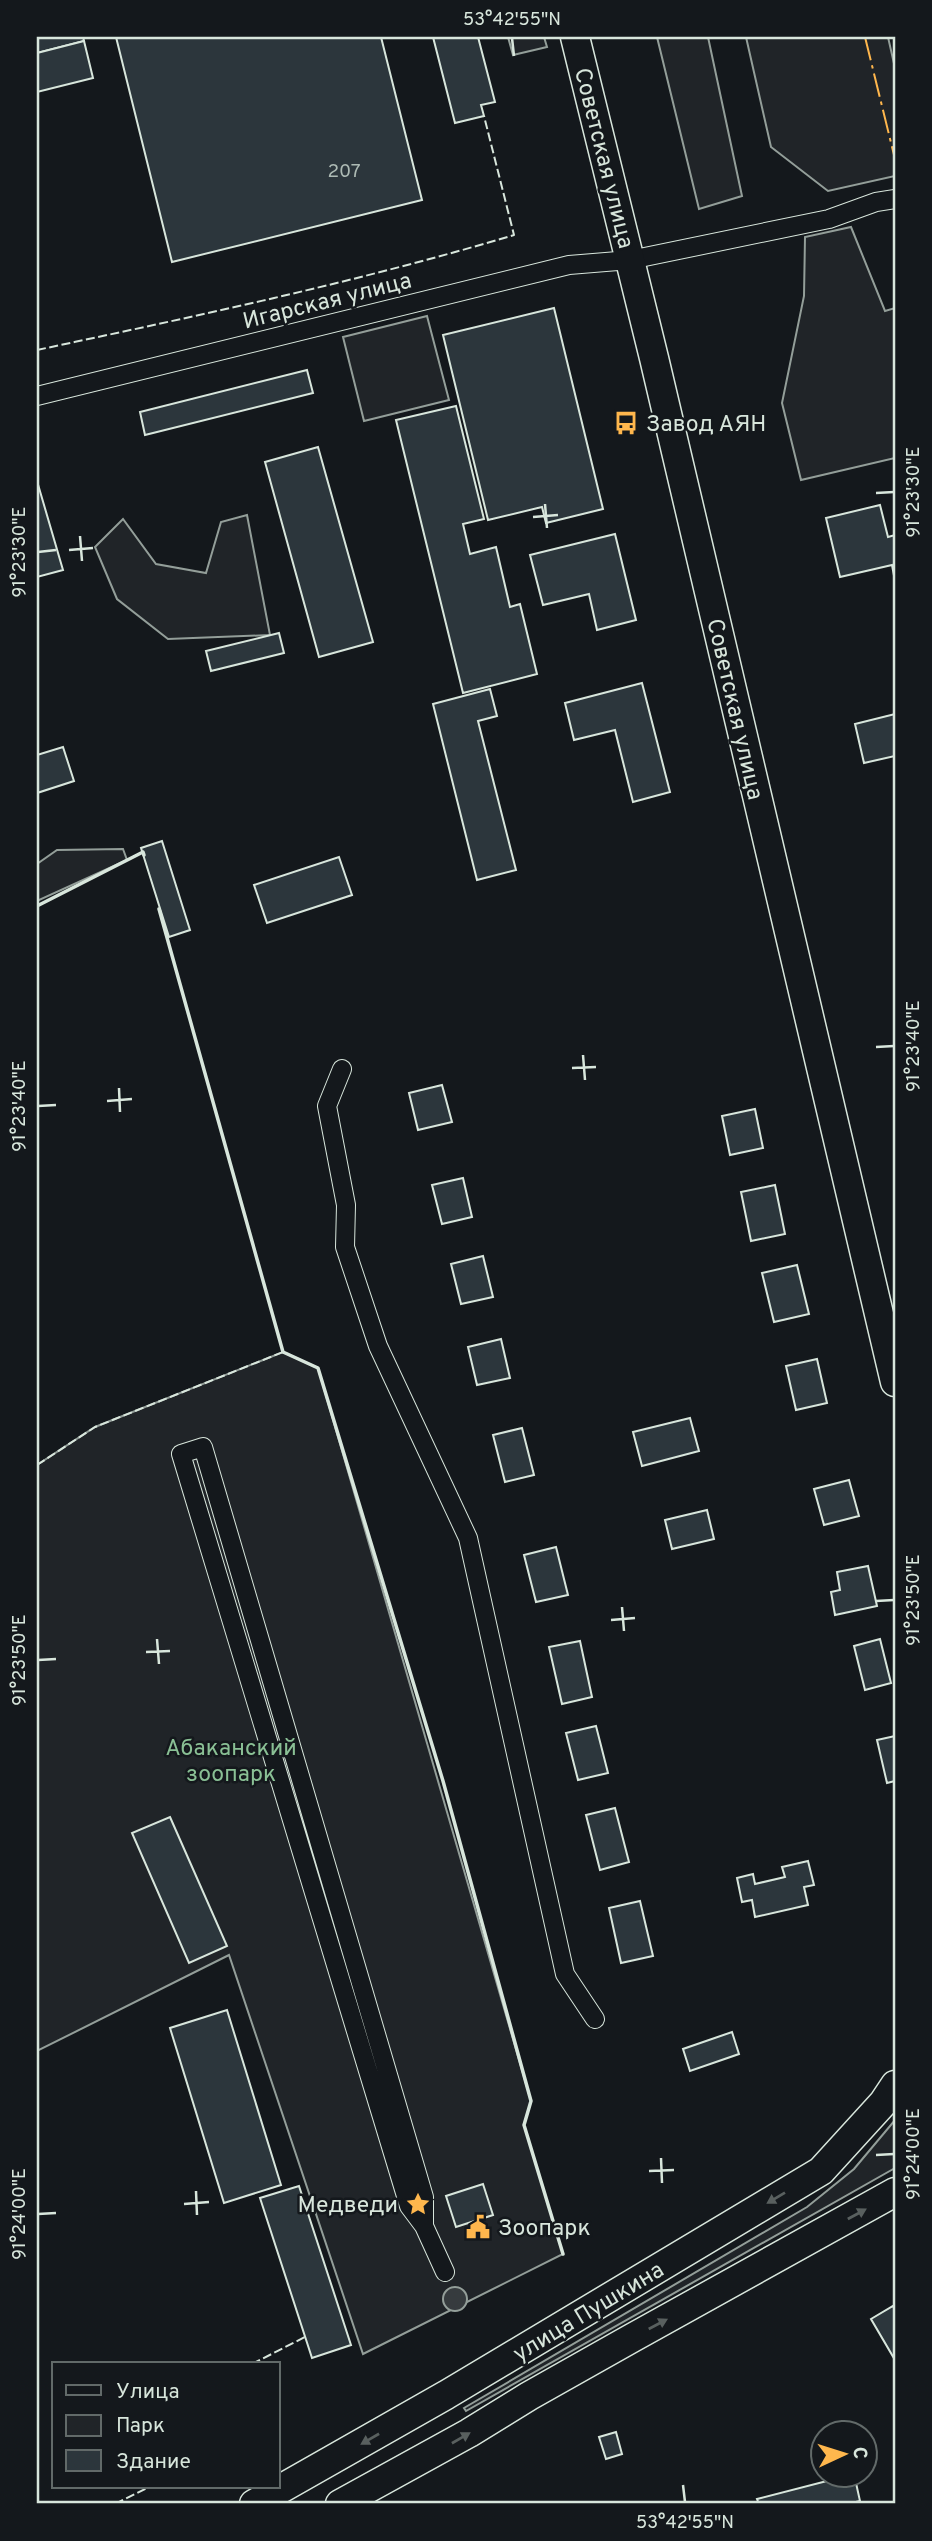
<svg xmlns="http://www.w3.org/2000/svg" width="932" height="2541" font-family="Overpass,sans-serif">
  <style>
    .green { fill: #202428; stroke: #939e99; stroke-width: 2 }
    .water { fill: #363b3e; stroke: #939e99; stroke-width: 2 }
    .building { fill: #2c363c; stroke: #d8e6dc; stroke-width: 2 }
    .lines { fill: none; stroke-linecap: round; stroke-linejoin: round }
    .street-casing { stroke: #d8e6dc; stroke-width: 20 }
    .primary-casing { stroke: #d8e6dc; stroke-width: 31 }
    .street { stroke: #14181c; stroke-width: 18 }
    .primary { stroke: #14181c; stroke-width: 28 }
    .fence { stroke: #d8e6dc; stroke-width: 2; stroke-dasharray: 9 3.5; stroke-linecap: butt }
    .wall { stroke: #d8e6dc; stroke-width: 3.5 }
    .power { stroke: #ffb74d; stroke-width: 2; stroke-dasharray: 24 5 3.5 5; stroke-linecap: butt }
    .oneway { fill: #59605f }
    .ticks { fill: none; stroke: #d8e6dc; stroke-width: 2.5 }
    .labels { text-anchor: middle; stroke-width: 5; stroke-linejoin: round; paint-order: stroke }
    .number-label { font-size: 19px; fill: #adbab4 }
    .street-label { font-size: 23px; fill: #d8e6dc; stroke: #14181c }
    .poi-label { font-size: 23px; fill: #d8e6dc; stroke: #14181c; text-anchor: start }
    .park-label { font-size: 23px; fill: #8ac095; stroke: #14181c }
    .neatline { fill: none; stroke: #d8e6dc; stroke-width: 2.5 }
    .ticks-label { font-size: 18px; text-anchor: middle; fill: #d8e6dc }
  </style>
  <rect width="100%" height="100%" fill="#14181c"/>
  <g class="green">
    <polygon points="508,37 544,37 547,47 513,55"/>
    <polygon points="657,37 708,37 742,196 699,209"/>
    <polygon points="746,37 888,37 895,68 895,176 828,191 771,147"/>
    <polygon points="851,227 885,311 895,308 895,458 801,480 782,403 804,296 805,237"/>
    <polygon points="427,316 449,400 364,421 343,337"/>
    <polygon points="247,515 270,635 168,639 117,599 95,547 123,519 156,564 206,573 221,522"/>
    <polygon points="123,849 127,860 37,901 37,864 57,850"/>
    <polygon points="283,1352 318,1368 531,2101 524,2125 563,2254 363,2354 229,1955 37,2051 37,1465 95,1427"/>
    <polygon points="895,2120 895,2168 466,2411 464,2408 807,2207 854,2169"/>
  </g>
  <circle class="water" cx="455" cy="2299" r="12"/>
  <g class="building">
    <polygon points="37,37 83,37 84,41 37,53"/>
    <polygon points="116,37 381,37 422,200 172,262"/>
    <polygon points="433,37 478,37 495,102 481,105 484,116 455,123"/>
    <polygon points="84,41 93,78 37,92 37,53"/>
    <polygon points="554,308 603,509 546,523 542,507 488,520 443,335"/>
    <polygon points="307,370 313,393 145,435 140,412"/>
    <polygon points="456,406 484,519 463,524 470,554 496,547 510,607 520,604 537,674 463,693 396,420"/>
    <polygon points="318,447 373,642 319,657 265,462"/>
    <polygon points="37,481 63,570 37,577"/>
    <polygon points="880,505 888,537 895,535 895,581 892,565 840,577 826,518"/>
    <polygon points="615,534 636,620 597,630 589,594 543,605 530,555"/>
    <polygon points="279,633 284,653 211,671 206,651"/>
    <polygon points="642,683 670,792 633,802 615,730 574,740 565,703"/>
    <polygon points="490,689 497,716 478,721 516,870 477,880 433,704"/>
    <polygon points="895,714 895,756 864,763 855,724"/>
    <polygon points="63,747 74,781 37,793 37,755"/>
    <polygon points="162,841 190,930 169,937 141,848"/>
    <polygon points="339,857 352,895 267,923 254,885"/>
    <polygon points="442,1085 452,1122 418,1130 409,1093"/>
    <polygon points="755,1109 763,1148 730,1155 722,1116"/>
    <polygon points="463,1178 472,1217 442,1224 432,1185"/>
    <polygon points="775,1185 785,1234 751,1241 741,1192"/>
    <polygon points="483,1256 493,1297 461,1304 451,1264"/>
    <polygon points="797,1265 809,1314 774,1322 762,1273"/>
    <polygon points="501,1339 510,1378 477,1385 468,1347"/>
    <polygon points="817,1359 827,1403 796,1410 786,1366"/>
    <polygon points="690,1418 699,1451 642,1466 633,1432"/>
    <polygon points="522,1428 534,1475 505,1482 493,1435"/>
    <polygon points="849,1480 859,1516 824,1525 814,1489"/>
    <polygon points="707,1510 714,1539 672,1549 665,1520"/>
    <polygon points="556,1547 568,1595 536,1602 524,1555"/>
    <polygon points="868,1566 877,1606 835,1615 831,1592 840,1590 837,1572"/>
    <polygon points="880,1639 891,1683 865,1690 854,1646"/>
    <polygon points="580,1641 592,1697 562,1704 549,1647"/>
    <polygon points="596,1726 608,1773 578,1780 566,1733"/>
    <polygon points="895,1736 895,1781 887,1783 877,1740"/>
    <polygon points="615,1808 629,1862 600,1870 586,1815"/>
    <polygon points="170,1817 227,1946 189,1963 132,1833"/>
    <polygon points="808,1861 814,1885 804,1887 808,1905 755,1917 752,1900 742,1902 737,1878 753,1874 755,1884 785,1877 782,1867"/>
    <polygon points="640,1901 653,1956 621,1963 609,1908"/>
    <polygon points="227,2010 281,2185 224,2203 170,2028"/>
    <polygon points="732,2032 739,2054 690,2071 683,2049"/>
    <polygon points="483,2184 493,2215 456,2227 446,2196"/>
    <polygon points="299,2186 351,2345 312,2358 260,2198"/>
    <polygon points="893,2306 895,2310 895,2360 871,2319"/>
    <polygon points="616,2432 622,2454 606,2459 599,2437"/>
    <polygon points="854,2474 860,2501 847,2504 759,2504 757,2499"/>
  </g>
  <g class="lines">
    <g class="street-casing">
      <g id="street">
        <polyline points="37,396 569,265 630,260 829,219 876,202 895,199"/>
        <polyline points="342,1069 327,1106 346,1205 345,1247 378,1346 468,1538 565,1974 595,2019"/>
        <polyline points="424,2226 409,2206 181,1454 203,1447 424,2197 424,2226 445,2272"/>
      </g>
    </g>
    <g class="primary-casing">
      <g id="primary">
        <polyline points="575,37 654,358 895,1382"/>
        <polyline points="254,2504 446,2395 821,2171 883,2103 895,2085"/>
        <polyline points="340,2504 469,2433 529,2396 632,2338 895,2192"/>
      </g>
    </g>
    <use href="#street" class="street"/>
    <use href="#primary" class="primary"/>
    <g class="fence">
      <path d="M37,350C197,316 357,282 514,235L484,116"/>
      <polyline points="37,1465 95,1427 283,1352"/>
      <polyline points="252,2364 305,2337"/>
      <polyline points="115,2504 149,2487"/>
    </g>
    <g class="wall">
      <polyline points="37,906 143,852 144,855"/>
      <polyline points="159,909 283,1352 318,1368 443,1781 531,2101 524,2125 563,2254"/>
    </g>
    <polyline class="power" points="865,37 895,159"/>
  </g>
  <defs><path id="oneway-solid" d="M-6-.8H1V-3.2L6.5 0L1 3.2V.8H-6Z" transform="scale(1.75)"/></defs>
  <g class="oneway">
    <use href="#oneway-solid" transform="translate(776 2198) rotate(149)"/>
    <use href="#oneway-solid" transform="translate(857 2214) rotate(-29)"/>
    <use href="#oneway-solid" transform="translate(658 2324) rotate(-28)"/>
    <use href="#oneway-solid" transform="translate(461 2438) rotate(-30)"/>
    <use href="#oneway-solid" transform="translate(370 2439) rotate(150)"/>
  </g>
  <path class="ticks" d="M512,38L514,56M876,493L894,492M545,504L547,528M533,517L558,515M80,536L82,561M69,550L93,548M38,552L56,550M876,1047L894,1046M583,1055L585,1080M572,1068L596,1067M119,1088L120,1112M107,1101L132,1099M38,1106L56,1105M876,1601L894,1600M622,1607L624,1631M611,1620L635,1618M157,1639L159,1664M146,1652L170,1651M38,1660L56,1659M876,2155L894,2154M661,2158L662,2183M649,2171L674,2170M196,2191L197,2215M184,2204L209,2202M38,2214L56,2213M683,2485L685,2502"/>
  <defs>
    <g id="bus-bare" transform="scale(1.89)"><path d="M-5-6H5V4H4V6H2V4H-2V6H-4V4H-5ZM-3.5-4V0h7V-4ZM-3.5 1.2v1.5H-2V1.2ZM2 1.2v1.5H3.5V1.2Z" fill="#ffb74d" stroke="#14181c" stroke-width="2.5" paint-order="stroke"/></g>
    <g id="sight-bare" transform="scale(1.89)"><path d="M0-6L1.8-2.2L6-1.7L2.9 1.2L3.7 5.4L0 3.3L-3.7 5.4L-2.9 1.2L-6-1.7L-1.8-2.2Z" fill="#ffb74d" stroke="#14181c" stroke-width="2.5" paint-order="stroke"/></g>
    <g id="civic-bare" transform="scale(1.89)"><path d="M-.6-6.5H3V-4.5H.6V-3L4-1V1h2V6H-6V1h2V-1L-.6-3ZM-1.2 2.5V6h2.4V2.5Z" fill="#ffb74d" stroke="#14181c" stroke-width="2.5" paint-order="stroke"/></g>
  </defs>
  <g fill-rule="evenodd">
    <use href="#bus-bare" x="626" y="423"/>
    <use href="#sight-bare" x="418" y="2204"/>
    <use href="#civic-bare" x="478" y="2227"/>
  </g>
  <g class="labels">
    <g class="number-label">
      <text x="344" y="177">207</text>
    </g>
    <g class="street-label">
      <text transform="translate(605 158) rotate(76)" y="8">Советская улица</text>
      <text transform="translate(327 300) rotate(-14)" y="8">Игарская улица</text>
      <text transform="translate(736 709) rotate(77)" y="8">Советская улица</text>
      <text transform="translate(588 2311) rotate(-31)" y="8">улица Пушкина</text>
    </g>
    <g class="poi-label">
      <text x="646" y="431">Завод АЯН</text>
      <text x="398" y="2212" text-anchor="end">Медведи</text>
      <text x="498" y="2235">Зоопарк</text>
    </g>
    <g class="park-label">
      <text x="231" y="1755">Абаканский<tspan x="231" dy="26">зоопарк</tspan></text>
    </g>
  </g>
  <rect width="932" height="2541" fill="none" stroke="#14181c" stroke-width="77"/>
  <rect x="52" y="2362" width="228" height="126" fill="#14181c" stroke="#626a69" stroke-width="2"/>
  <rect x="66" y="2385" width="35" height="10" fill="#14181c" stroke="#626a69" stroke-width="2"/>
  <text x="116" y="2398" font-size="21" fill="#d8e6dc">Улица</text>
  <rect x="66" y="2415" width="35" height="21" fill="#202428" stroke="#626a69" stroke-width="2"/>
  <text x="116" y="2432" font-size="21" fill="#d8e6dc">Парк</text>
  <rect x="66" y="2450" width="35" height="21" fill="#2c363c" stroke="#626a69" stroke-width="2"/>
  <text x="116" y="2468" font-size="21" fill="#d8e6dc">Здание</text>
  <g transform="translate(844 2454) rotate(86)"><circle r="33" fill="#14181c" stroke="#626a69" stroke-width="2"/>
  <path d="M0-5L12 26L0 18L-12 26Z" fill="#ffb74d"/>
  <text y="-10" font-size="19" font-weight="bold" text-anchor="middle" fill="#d8e6dc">С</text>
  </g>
  <rect x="38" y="38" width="856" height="2464" class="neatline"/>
  <g class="ticks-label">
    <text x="512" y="25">53°42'55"N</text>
    <text transform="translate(913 492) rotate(-90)" y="6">91°23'30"E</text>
    <text transform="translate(19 552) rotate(-90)" y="6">91°23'30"E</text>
    <text transform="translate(913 1046) rotate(-90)" y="6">91°23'40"E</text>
    <text transform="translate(19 1106) rotate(-90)" y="6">91°23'40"E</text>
    <text transform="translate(913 1600) rotate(-90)" y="6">91°23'50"E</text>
    <text transform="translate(19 1660) rotate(-90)" y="6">91°23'50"E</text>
    <text transform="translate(913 2154) rotate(-90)" y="6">91°24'00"E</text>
    <text transform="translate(19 2214) rotate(-90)" y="6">91°24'00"E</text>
    <text x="685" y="2528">53°42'55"N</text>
  </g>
</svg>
